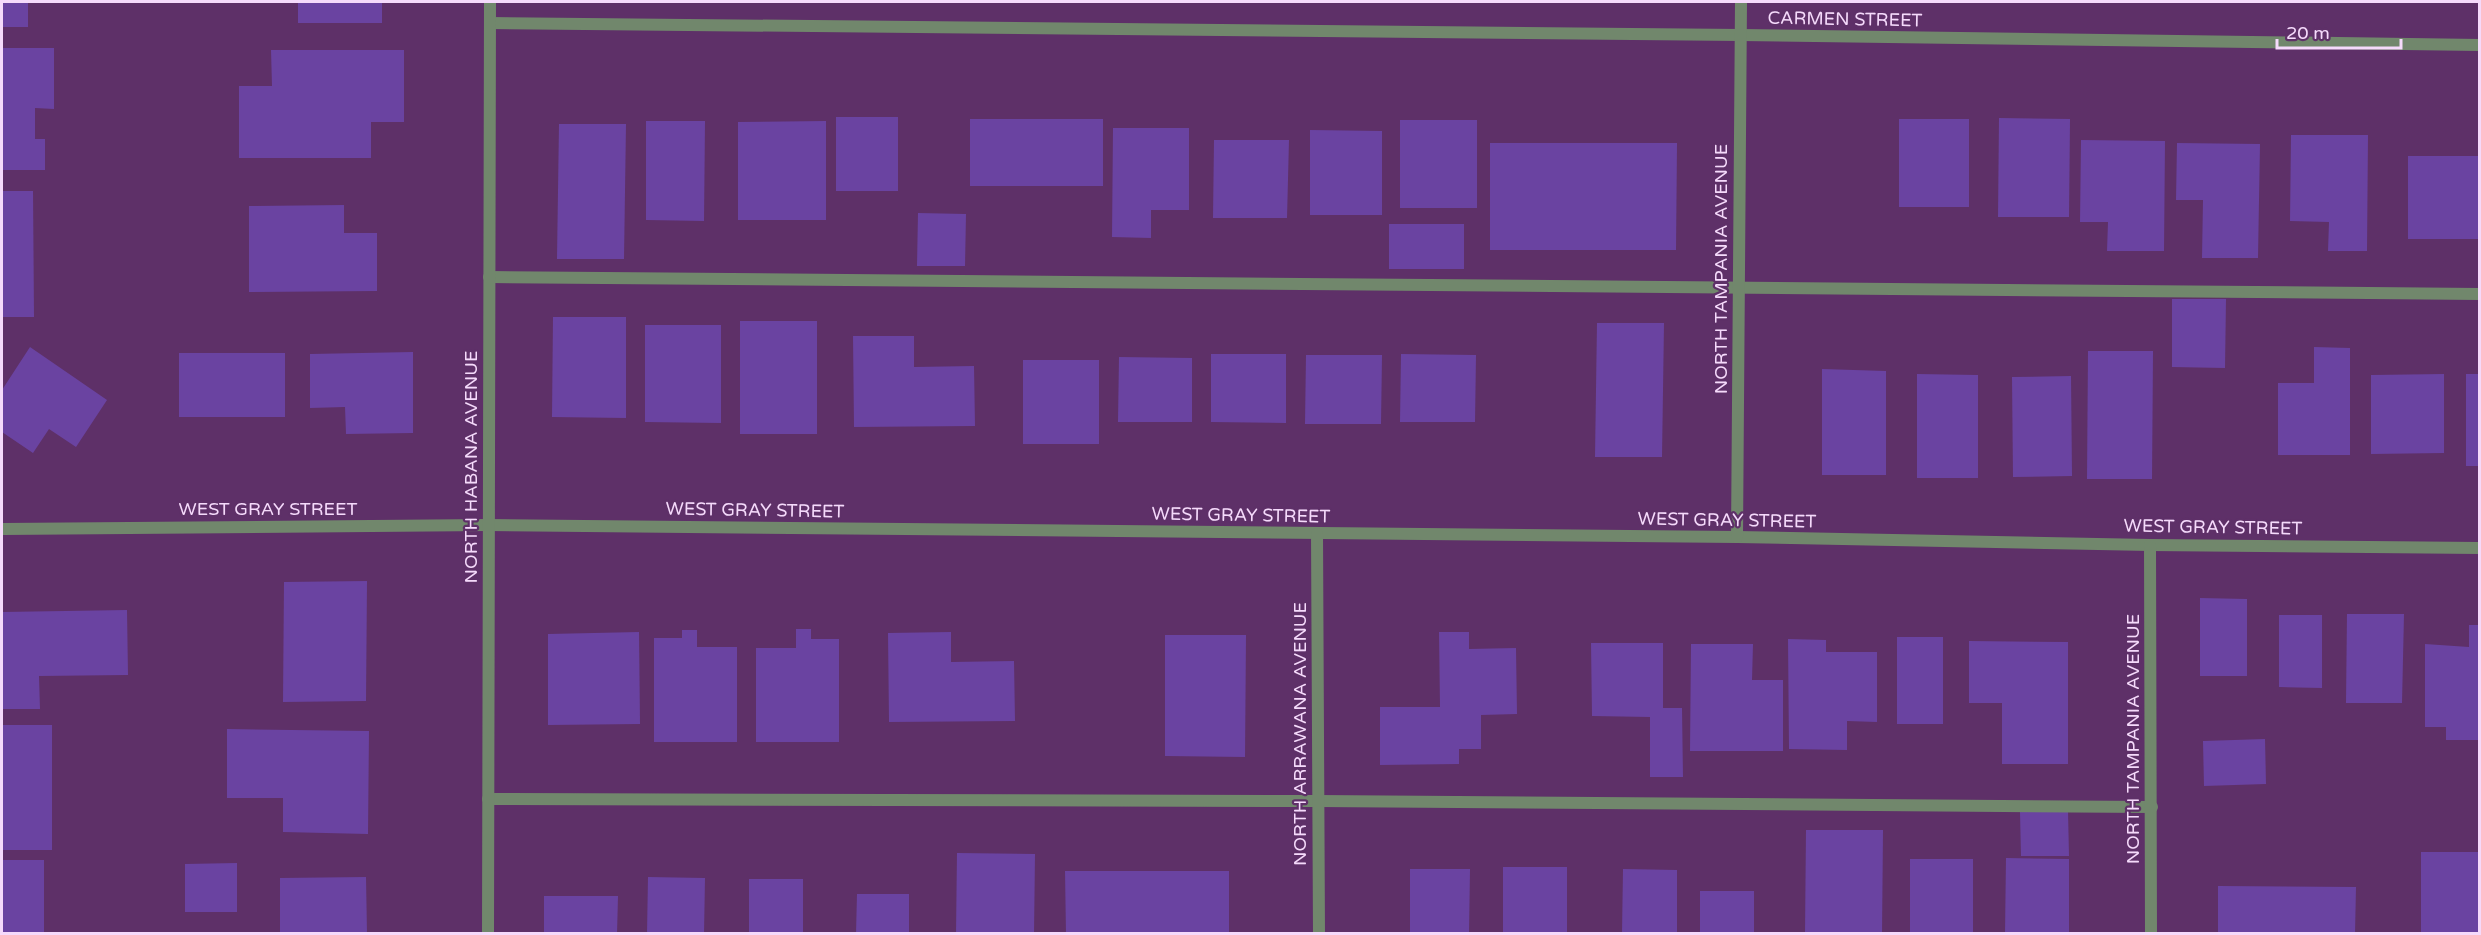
<svg xmlns="http://www.w3.org/2000/svg" width="2481" height="935" font-family="'Varela Round',sans-serif">
  <style>
    .building { fill: #6a43a1 }
    .lines { fill: none; stroke-linecap: round; stroke-linejoin: round }
    .service { stroke: #71876c; stroke-width: 12 }
    .minor { stroke: #71876c; stroke-width: 12 }
    .labels { text-anchor: middle; stroke-width: 4.5; stroke-linejoin: round; paint-order: stroke }
    .street-label { font-size: 18px; fill: #f5dafb; stroke: #5e3068 }
  </style>
  <rect width="100%" height="100%" fill="#5e3068"/>
  <g class="building">
    <rect x="2" y="2" width="26" height="25"/>
    <rect x="298" y="2" width="84" height="21"/>
    <polygon points="2,48 54,48 54,109 35,108 35,139 45,139 45,170 2,170"/>
    <polygon points="271,50 404,50 404,122 371,122 371,158 239,158 239,86 272,86"/>
    <rect x="836" y="117" width="62" height="74"/>
    <polygon points="1999,118 2070,119 2069,217 1998,217"/>
    <rect x="970" y="119" width="133" height="67"/>
    <rect x="1899" y="119" width="70" height="88"/>
    <rect x="1400" y="120" width="77" height="88"/>
    <polygon points="646,121 705,121 704,221 646,220"/>
    <polygon points="826,121 826,220 738,220 738,122"/>
    <polygon points="559,124 626,124 624,259 557,259"/>
    <polygon points="1113,128 1189,128 1189,210 1151,210 1151,238 1112,237"/>
    <polygon points="1310,130 1382,131 1382,215 1310,215"/>
    <polygon points="2291,135 2368,135 2367,251 2328,251 2329,222 2290,221"/>
    <polygon points="1214,140 1289,140 1287,218 1213,218"/>
    <polygon points="2081,140 2165,141 2164,251 2107,251 2108,222 2080,222"/>
    <polygon points="1490,143 1677,143 1676,250 1490,250"/>
    <polygon points="2177,143 2260,144 2258,258 2202,258 2203,200 2176,200"/>
    <rect x="2408" y="156" width="72" height="83"/>
    <polygon points="2,191 33,191 34,317 2,317"/>
    <polygon points="344,205 344,233 377,233 377,291 249,292 249,206"/>
    <polygon points="918,213 966,214 965,266 917,266"/>
    <rect x="1389" y="224" width="75" height="45"/>
    <polygon points="2172,299 2226,299 2225,368 2172,367"/>
    <polygon points="553,317 626,317 626,418 552,417"/>
    <rect x="740" y="321" width="77" height="113"/>
    <polygon points="1597,323 1664,323 1662,457 1595,457"/>
    <polygon points="645,325 721,325 721,423 645,422"/>
    <polygon points="853,336 914,336 914,367 974,366 975,426 854,427"/>
    <polygon points="30,347 107,400 76,447 49,429 33,453 2,432 2,390"/>
    <polygon points="2314,347 2350,348 2350,455 2278,455 2278,383 2314,383"/>
    <polygon points="2088,351 2153,351 2152,479 2087,479"/>
    <polygon points="413,352 413,433 346,434 345,407 310,408 310,354"/>
    <rect x="179" y="353" width="106" height="64"/>
    <polygon points="1211,354 1286,354 1286,423 1211,422"/>
    <polygon points="1401,354 1476,355 1475,422 1400,422"/>
    <polygon points="1306,355 1382,355 1381,424 1305,424"/>
    <polygon points="1119,357 1192,358 1192,422 1118,422"/>
    <rect x="1023" y="360" width="76" height="84"/>
    <polygon points="1822,369 1886,371 1886,475 1822,475"/>
    <polygon points="1917,374 1978,375 1978,478 1917,478"/>
    <polygon points="2444,374 2444,453 2371,454 2371,375"/>
    <rect x="2466" y="374" width="14" height="92"/>
    <polygon points="2071,376 2072,476 2013,477 2012,377"/>
    <polygon points="367,581 366,701 283,702 284,582"/>
    <polygon points="2200,598 2247,599 2247,676 2200,676"/>
    <polygon points="127,610 128,675 39,676 40,709 2,709 2,612"/>
    <polygon points="2347,614 2404,614 2402,703 2346,703"/>
    <polygon points="2279,615 2322,615 2322,688 2279,687"/>
    <polygon points="2469,625 2480,625 2480,740 2446,740 2446,727 2425,727 2425,644 2469,647"/>
    <polygon points="796,629 811,629 811,639 839,639 839,742 756,742 756,648 796,648"/>
    <polygon points="682,630 697,630 697,647 737,647 737,742 654,742 654,638 682,638"/>
    <polygon points="639,632 640,724 548,725 548,634"/>
    <polygon points="951,632 951,662 1014,661 1015,721 889,722 888,633"/>
    <polygon points="1439,632 1469,632 1469,649 1516,648 1517,714 1481,715 1481,749 1459,749 1459,764 1380,765 1380,707 1440,707"/>
    <polygon points="1165,635 1246,635 1245,757 1165,756"/>
    <rect x="1897" y="637" width="46" height="87"/>
    <polygon points="1788,639 1826,640 1826,652 1877,652 1877,722 1847,721 1847,750 1789,749"/>
    <polygon points="1969,641 2068,642 2068,764 2002,764 2002,703 1969,703"/>
    <polygon points="1591,643 1663,643 1663,708 1682,708 1683,777 1650,777 1650,717 1592,716"/>
    <polygon points="1691,644 1753,644 1752,680 1783,680 1783,751 1690,751"/>
    <rect x="2" y="725" width="50" height="125"/>
    <polygon points="227,729 369,731 368,834 283,832 283,798 227,798"/>
    <polygon points="2265,739 2266,784 2204,786 2203,741"/>
    <polygon points="2068,811 2069,856 2021,856 2020,812"/>
    <polygon points="1806,830 1883,830 1882,934 1805,934"/>
    <rect x="2421" y="852" width="59" height="82"/>
    <polygon points="957,853 1035,854 1034,934 956,934"/>
    <polygon points="2006,858 2069,859 2069,934 2005,934"/>
    <rect x="1910" y="859" width="63" height="75"/>
    <rect x="2" y="860" width="42" height="74"/>
    <polygon points="237,863 237,912 185,912 185,864"/>
    <rect x="1503" y="867" width="64" height="67"/>
    <polygon points="1410,869 1470,869 1469,934 1410,934"/>
    <polygon points="1623,869 1677,870 1677,934 1622,934"/>
    <polygon points="1065,871 1229,871 1229,934 1066,934"/>
    <polygon points="366,877 367,934 280,934 280,878"/>
    <polygon points="648,877 705,878 704,934 647,934"/>
    <rect x="749" y="879" width="54" height="55"/>
    <polygon points="2218,886 2356,887 2355,934 2218,934"/>
    <rect x="1700" y="891" width="54" height="43"/>
    <polygon points="857,894 909,894 909,934 856,934"/>
    <polygon points="544,896 618,896 617,934 544,934"/>
  </g>
  <g class="lines">
    <g class="service">
      <polyline points="489,277 2480,294"/>
      <polyline points="488,799 1318,801 2152,807"/>
    </g>
    <g class="minor">
      <polyline points="490,23 1741,35 2480,45"/>
      <polyline points="2,529 488,525 1737,537 2150,545 2480,548"/>
      <polyline points="1317,534 1319,934"/>
      <polyline points="1737,537 1741,2"/>
      <polyline points="2150,545 2151,934"/>
      <polyline points="488,934 490,2"/>
    </g>
  </g>
  <g class="labels">
    <g class="street-label">
      <text transform="translate(1845 19) rotate(1)" y="6">CARMEN STREET</text>
      <text transform="translate(1721 269) rotate(-90)" y="6">NORTH TAMPANIA AVENUE</text>
      <text transform="translate(471 467) rotate(-90)" y="6">NORTH HABANA AVENUE</text>
      <text x="268" y="515">WEST GRAY STREET</text>
      <text transform="translate(755 510) rotate(1)" y="6">WEST GRAY STREET</text>
      <text transform="translate(1241 515) rotate(1)" y="6">WEST GRAY STREET</text>
      <text transform="translate(1727 520) rotate(1)" y="6">WEST GRAY STREET</text>
      <text transform="translate(2213 527) rotate(1)" y="6">WEST GRAY STREET</text>
      <text transform="translate(1300 734) rotate(-90)" y="6">NORTH ARRAWANA AVENUE</text>
      <text transform="translate(2133 739) rotate(-90)" y="6">NORTH TAMPANIA AVENUE</text>
    </g>
  </g>
  <rect width="2481" height="935" fill="none" stroke="#f5dafb" stroke-width="6"/>
  <path d="M2277 39v9h124v-9" fill="none" stroke="#f5dafb" stroke-width="3"/>
  <text x="2286" y="39" font-size="18" fill="#f5dafb" stroke="#5e3068" stroke-width="4.5" paint-order="stroke">20 m</text>
</svg>
